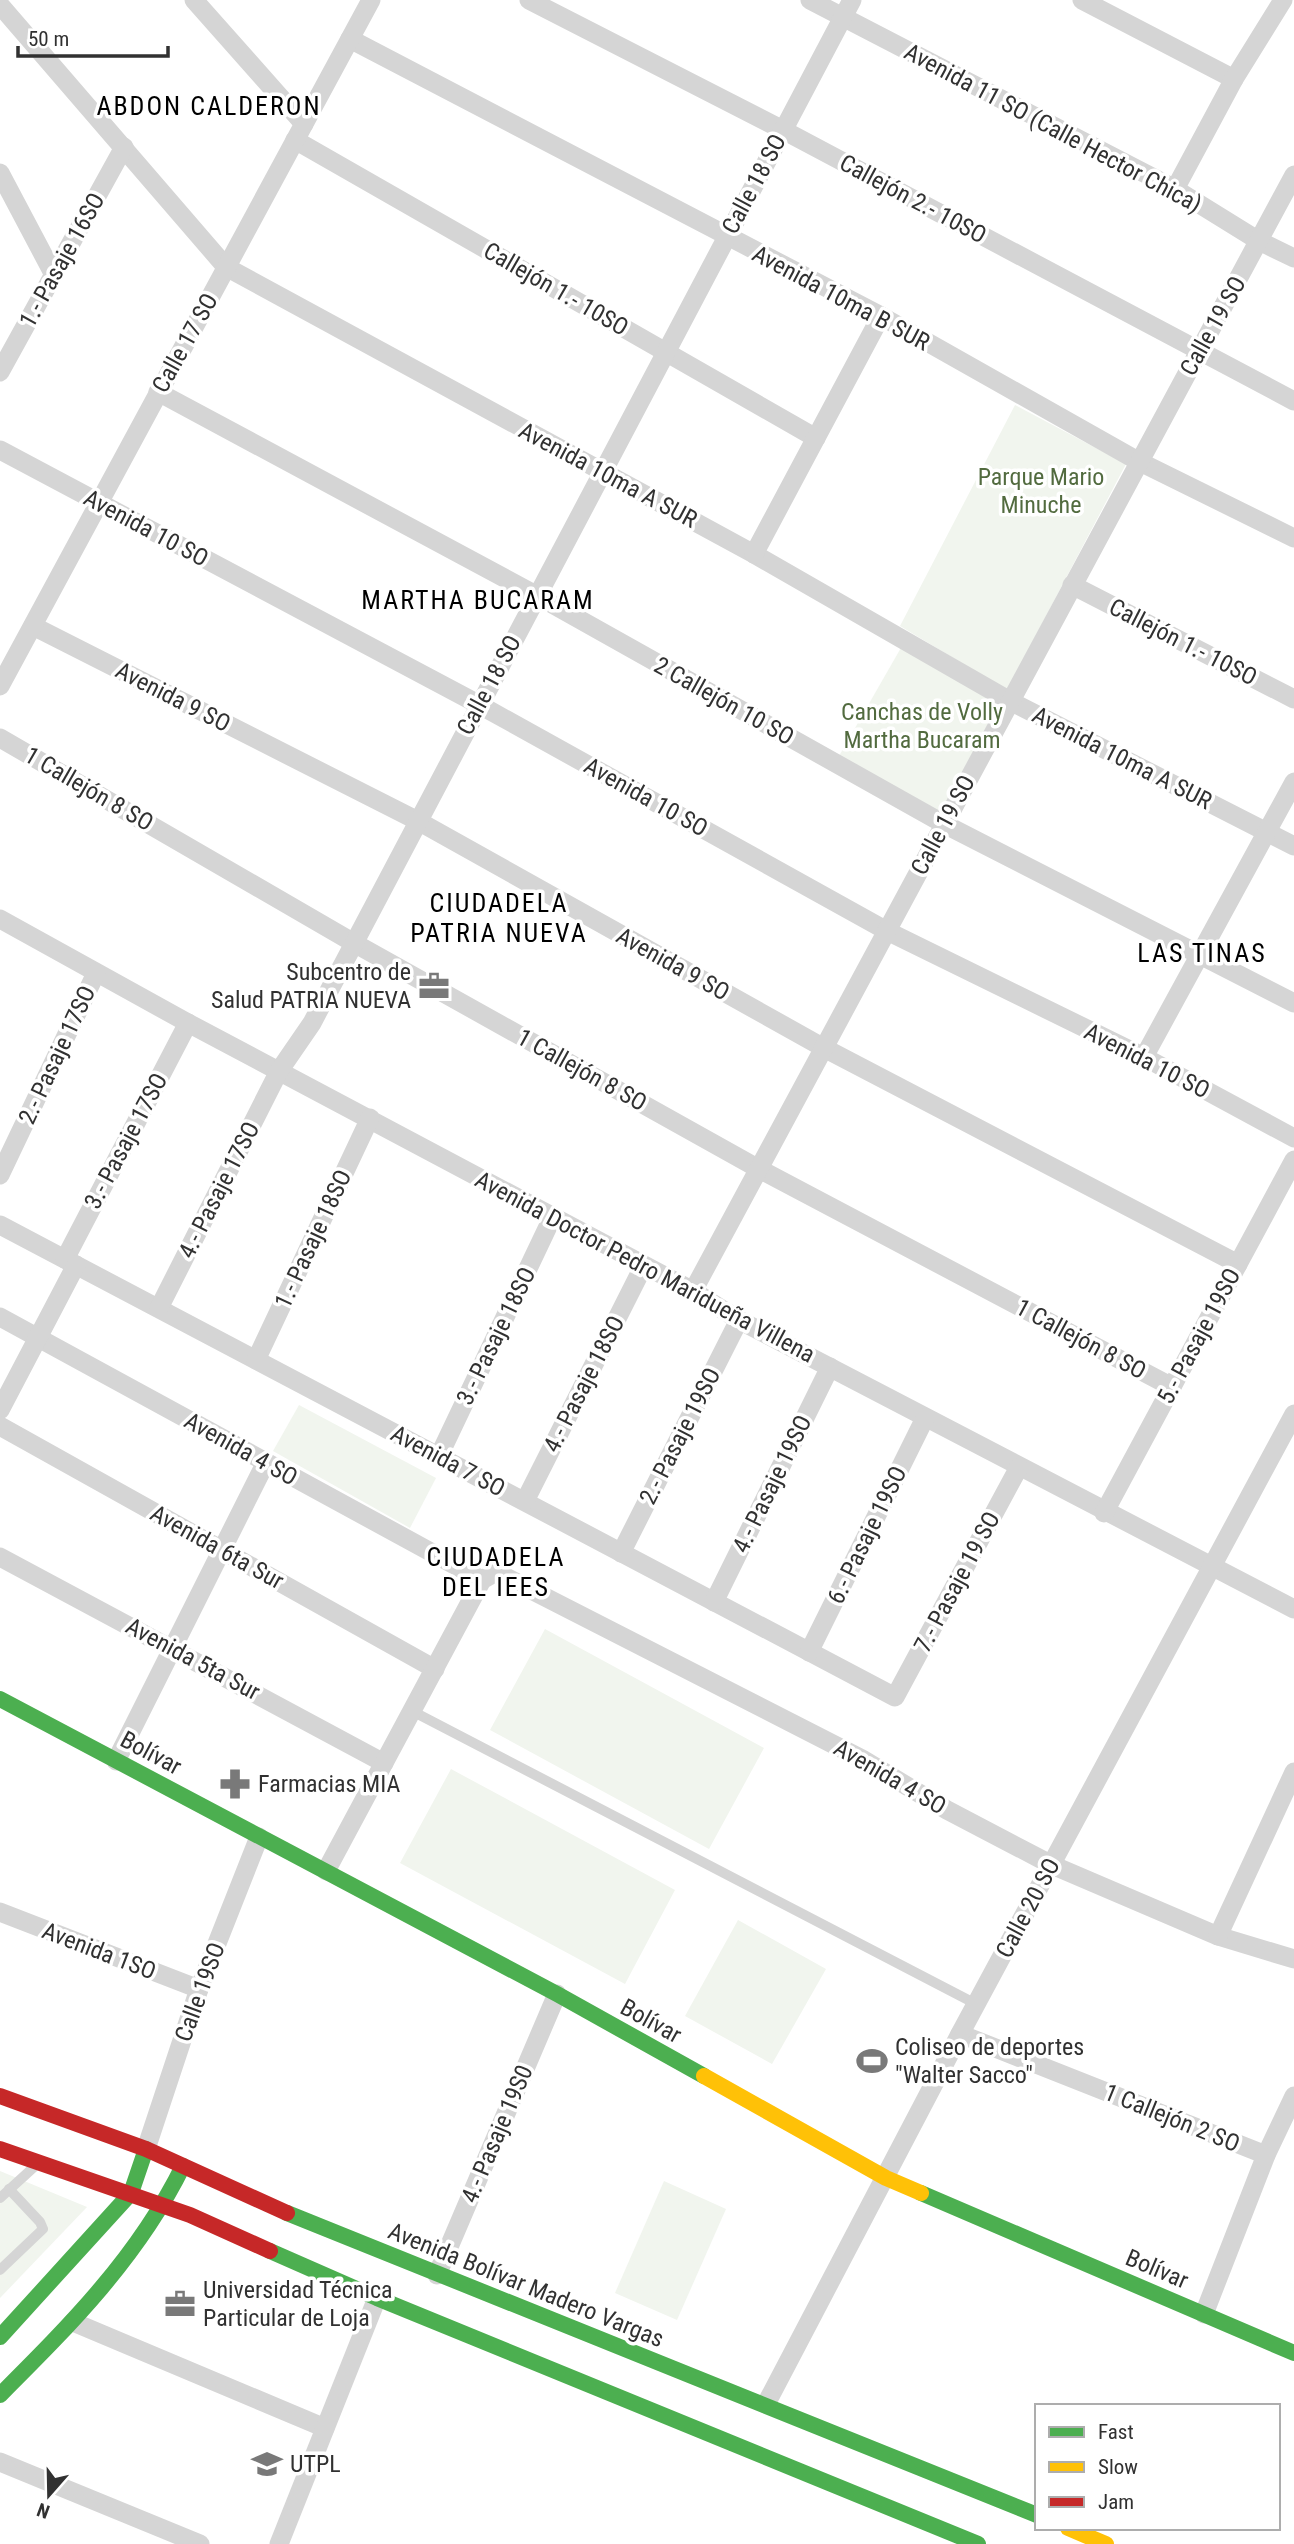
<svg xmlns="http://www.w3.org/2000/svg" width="1294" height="2544" font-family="'Roboto Condensed',sans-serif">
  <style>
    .green { fill: #f1f5ee }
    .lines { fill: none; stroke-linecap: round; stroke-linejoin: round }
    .lane { stroke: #d5d5d5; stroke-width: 10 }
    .street { stroke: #d5d5d5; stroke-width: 19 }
    .fast { stroke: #4caf50; stroke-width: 16 }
    .slow { stroke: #ffc107; stroke-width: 16 }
    .jam { stroke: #c62828; stroke-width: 16 }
    .labels { text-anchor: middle; stroke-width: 7; stroke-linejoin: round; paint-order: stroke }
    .street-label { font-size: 24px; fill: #313131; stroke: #fff }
    .park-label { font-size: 24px; fill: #526b3f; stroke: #fff }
    .poi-label { font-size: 24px; fill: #313131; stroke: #fff; text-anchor: start }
    .neighbourhood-label { font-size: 26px; letter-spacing: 2px; fill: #000; stroke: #fff }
  </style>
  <rect width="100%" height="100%" fill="#fff"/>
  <g class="green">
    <polygon points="1015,405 1126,464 1007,690 900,626"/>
    <polygon points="902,646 999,703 941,812 839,756"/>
    <polygon points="299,1405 436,1478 410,1528 273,1451"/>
    <polygon points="545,1629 764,1748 709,1849 490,1730"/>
    <polygon points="451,1769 675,1890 625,1984 400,1863"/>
    <polygon points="738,1920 826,1969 772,2064 685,2016"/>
    <polygon points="0,2171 87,2207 0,2298"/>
    <polygon points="664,2181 726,2209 677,2320 615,2293"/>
  </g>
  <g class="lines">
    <g class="lane">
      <polyline points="412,1711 976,2004"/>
      <polyline points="0,2198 34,2167"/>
      <polyline points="0,2270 43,2229 40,2222 9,2189"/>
    </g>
    <g class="street">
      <polyline points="194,0 304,124"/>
      <polyline points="529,0 783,130 1294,401"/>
      <polyline points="810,0 1175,189 1259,241 1294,258"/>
      <polyline points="1082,0 1234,79"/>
      <polyline points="0,5 226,267 754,554 1010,701 1294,846"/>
      <polyline points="350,39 881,316 1138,461 1294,538"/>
      <polyline points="295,140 816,438"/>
      <polyline points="0,173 54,275"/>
      <polyline points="1175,189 1234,79 1283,0"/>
      <polyline points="0,372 124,147"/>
      <polyline points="158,392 536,595 944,824 1294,1003"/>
      <polyline points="0,450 478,704 887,931 1144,1057 1294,1138"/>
      <polyline points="754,554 881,316"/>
      <polyline points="1072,585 1294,699"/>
      <polyline points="33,626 418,821 824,1048 1238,1264"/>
      <polyline points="0,686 371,0"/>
      <polyline points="0,738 354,943 759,1169 1172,1387"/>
      <polyline points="0,919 188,1023 693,1291 739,1320 1294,1609"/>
      <polyline points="1144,1057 1294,782"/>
      <polyline points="0,1175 96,973"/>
      <polyline points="0,1225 895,1697 1019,1467"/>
      <polyline points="65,1259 188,1023"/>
      <polyline points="693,1291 1294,175"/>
      <polyline points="159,1308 279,1071 312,1023 852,0"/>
      <polyline points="0,1317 482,1580"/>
      <polyline points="256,1360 370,1118"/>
      <polyline points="0,1410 76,1265"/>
      <polyline points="0,1426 435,1669"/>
      <polyline points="439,1456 553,1216"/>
      <polyline points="525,1501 643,1267"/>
      <polyline points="1104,1513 1294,1160"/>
      <polyline points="621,1553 739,1320"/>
      <polyline points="0,1557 384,1763"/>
      <polyline points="714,1602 830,1367"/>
      <polyline points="809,1652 925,1418"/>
      <polyline points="116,1761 266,1462"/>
      <polyline points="326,1871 482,1580 496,1572 862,1759 947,1810 1052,1865 1218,1936 1294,1959"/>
      <polyline points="0,1912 199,1989"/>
      <polyline points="1218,1936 1294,1772"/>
      <polyline points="960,2034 1266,2155"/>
      <polyline points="146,2149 199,1989 259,1837"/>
      <polyline points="437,2275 557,1994"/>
      <polyline points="1204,2314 1266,2155 1294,2096"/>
      <polyline points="73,2322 325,2428"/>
      <polyline points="766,2404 960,2034 1294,1414"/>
      <polyline points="0,2462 200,2544"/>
      <polyline points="279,2544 377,2298"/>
    </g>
    <g class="fast">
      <polyline points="0,1699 557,1994 704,2076"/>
      <polyline points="921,2193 1294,2353"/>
      <polyline points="287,2213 1037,2515"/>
      <polyline points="270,2251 377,2298 978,2544"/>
      <polyline points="0,2337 131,2193 146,2149"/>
      <path d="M0,2395C71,2324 138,2257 183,2166"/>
    </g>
    <g class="slow">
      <polyline points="704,2076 886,2178 921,2193"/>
      <polyline points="1068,2528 1106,2544"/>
    </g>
    <g class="jam">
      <polyline points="0,2096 146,2149 287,2213"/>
      <polyline points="0,2149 190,2215 270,2251"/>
    </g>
  </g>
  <defs>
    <g id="office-bare" transform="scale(2.415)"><path d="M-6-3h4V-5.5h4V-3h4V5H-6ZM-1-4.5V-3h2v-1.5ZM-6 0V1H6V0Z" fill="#797979" stroke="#fff" stroke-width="2.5" paint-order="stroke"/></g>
    <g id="pharmacy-bare" transform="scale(2.415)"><path d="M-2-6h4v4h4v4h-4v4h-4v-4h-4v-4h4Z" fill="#797979" stroke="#fff" stroke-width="2.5" paint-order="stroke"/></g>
    <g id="stadium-bare" transform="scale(2.415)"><path d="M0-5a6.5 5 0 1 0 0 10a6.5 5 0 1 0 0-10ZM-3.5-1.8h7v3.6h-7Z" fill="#797979" stroke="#fff" stroke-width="2.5" paint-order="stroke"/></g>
    <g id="university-bare" transform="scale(2.415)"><path d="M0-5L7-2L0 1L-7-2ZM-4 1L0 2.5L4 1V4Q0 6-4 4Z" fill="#797979" stroke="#fff" stroke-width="2.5" paint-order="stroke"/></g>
  </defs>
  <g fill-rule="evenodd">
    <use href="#office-bare" x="434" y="986"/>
    <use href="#pharmacy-bare" x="235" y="1784"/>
    <use href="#stadium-bare" x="872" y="2061"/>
    <use href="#office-bare" x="180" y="2304"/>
    <use href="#university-bare" x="267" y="2464"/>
  </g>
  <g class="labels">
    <g class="street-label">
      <text transform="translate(1053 128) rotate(28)" y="8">Avenida 11 SO (Calle Hector Chica)</text>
      <text transform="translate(754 184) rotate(-62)" y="8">Calle 18 SO</text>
      <text transform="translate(913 199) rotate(28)" y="8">Callejón 2.- 10SO</text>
      <text transform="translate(62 260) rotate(-61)" y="8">1.- Pasaje 16SO</text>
      <text transform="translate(556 289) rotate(30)" y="8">Callejón 1.- 10SO</text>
      <text transform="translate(841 298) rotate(28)" y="8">Avenida 10ma B SUR</text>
      <text transform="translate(1213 326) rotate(-61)" y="8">Calle 19 SO</text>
      <text transform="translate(185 343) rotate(-61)" y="8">Calle 17 SO</text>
      <text transform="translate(608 475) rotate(28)" y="8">Avenida 10ma A SUR</text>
      <text transform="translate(146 528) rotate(28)" y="8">Avenida 10 SO</text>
      <text transform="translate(1183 642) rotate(27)" y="8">Callejón 1.- 10SO</text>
      <text transform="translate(489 685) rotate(-62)" y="8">Calle 18 SO</text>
      <text transform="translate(173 697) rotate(27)" y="8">Avenida 9 SO</text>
      <text transform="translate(724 701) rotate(29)" y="8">2 Callejón 10 SO</text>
      <text transform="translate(1122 758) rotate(27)" y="8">Avenida 10ma A SUR</text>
      <text transform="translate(89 789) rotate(30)" y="8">1 Callejón 8 SO</text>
      <text transform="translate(646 797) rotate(29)" y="8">Avenida 10 SO</text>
      <text transform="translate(943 825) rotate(-62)" y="8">Calle 19 SO</text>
      <text transform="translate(673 964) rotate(29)" y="8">Avenida 9 SO</text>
      <text transform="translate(57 1055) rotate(-65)" y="8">2.- Pasaje 17SO</text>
      <text transform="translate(1147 1061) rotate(27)" y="8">Avenida 10 SO</text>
      <text transform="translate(582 1070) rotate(29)" y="8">1 Callejón 8 SO</text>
      <text transform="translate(126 1141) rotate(-62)" y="8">3.- Pasaje 17SO</text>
      <text transform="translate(219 1190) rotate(-63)" y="8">4.- Pasaje 17SO</text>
      <text transform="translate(313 1239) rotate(-65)" y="8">1.- Pasaje 18SO</text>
      <text transform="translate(645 1267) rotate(28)" y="8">Avenida Doctor Pedro Maridueña Villena</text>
      <text transform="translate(496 1336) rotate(-64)" y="8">3.- Pasaje 18SO</text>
      <text transform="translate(1199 1336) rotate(-62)" y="8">5.- Pasaje 19SO</text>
      <text transform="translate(1081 1339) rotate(28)" y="8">1 Callejón 8 SO</text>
      <text transform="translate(584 1384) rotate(-63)" y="8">4.- Pasaje 18SO</text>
      <text transform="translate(680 1436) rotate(-63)" y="8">2.- Pasaje 19SO</text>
      <text transform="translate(241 1449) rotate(29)" y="8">Avenida 4 SO</text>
      <text transform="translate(448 1461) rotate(28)" y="8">Avenida 7 SO</text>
      <text transform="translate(772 1484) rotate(-64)" y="8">4.- Pasaje 19SO</text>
      <text transform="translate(867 1535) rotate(-64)" y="8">6.- Pasaje 19SO</text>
      <text transform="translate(217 1547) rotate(29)" y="8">Avenida 6ta Sur</text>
      <text transform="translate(957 1582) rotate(-62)" y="8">7.- Pasaje 19 SO</text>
      <text transform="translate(193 1659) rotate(28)" y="8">Avenida 5ta Sur</text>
      <text transform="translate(151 1753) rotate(28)" y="8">Bolívar</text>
      <text transform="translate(890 1777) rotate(30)" y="8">Avenida 4 SO</text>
      <text transform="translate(1028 1908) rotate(-62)" y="8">Calle 20 SO</text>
      <text transform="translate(99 1951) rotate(21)" y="8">Avenida 1SO</text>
      <text transform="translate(200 1992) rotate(-70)" y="8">Calle 19SO</text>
      <text transform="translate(651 2021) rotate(29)" y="8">Bolívar</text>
      <text transform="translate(1172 2118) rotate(22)" y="8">1 Callejón 2 SO</text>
      <text transform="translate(497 2134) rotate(-67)" y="8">4.- Pasaje 19S0</text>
      <text transform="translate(1157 2269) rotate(23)" y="8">Bolívar</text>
      <text transform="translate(526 2285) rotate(22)" y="8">Avenida Bolívar Madero Vargas</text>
    </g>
    <g class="park-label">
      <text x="1041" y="485">Parque Mario<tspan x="1041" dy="28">Minuche</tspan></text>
      <text x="922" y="720">Canchas de Volly<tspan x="922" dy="28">Martha Bucaram</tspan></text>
    </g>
    <g class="poi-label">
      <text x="411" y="980" text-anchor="end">Subcentro de<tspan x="411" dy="28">Salud PATRIA NUEVA</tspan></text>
      <text x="258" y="1792">Farmacias MIA</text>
      <text x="895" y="2055">Coliseo de deportes<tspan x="895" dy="28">"Walter Sacco"</tspan></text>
      <text x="203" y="2298">Universidad Técnica<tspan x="203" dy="28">Particular de Loja</tspan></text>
      <text x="290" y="2472">UTPL</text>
    </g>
    <g class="neighbourhood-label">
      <text x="209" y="115">ABDON CALDERON</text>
      <text x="478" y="609">MARTHA BUCARAM</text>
      <text x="499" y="912">CIUDADELA<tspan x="499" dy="30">PATRIA NUEVA</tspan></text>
      <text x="1202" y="962">LAS TINAS</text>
      <text x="496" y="1566">CIUDADELA<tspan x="496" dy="30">DEL IEES</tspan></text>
    </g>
  </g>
  <rect x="1035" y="2404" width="245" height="126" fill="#ffffff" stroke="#adadad" stroke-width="2"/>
  <rect x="1049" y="2427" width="35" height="10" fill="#4caf50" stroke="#adadad" stroke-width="2"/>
  <text x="1098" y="2439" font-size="21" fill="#313131">Fast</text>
  <rect x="1049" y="2462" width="35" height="10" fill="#ffc107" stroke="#adadad" stroke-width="2"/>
  <text x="1098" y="2474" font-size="21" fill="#313131">Slow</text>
  <rect x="1049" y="2497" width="35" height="10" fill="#c62828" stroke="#adadad" stroke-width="2"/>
  <text x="1098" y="2509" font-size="21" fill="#313131">Jam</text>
  <g transform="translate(49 2495) rotate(200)" stroke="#ffffff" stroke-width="5" paint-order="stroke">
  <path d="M0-5L12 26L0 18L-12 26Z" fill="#313131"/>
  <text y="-10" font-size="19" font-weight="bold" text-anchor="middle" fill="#313131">N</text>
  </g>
  <path d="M18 46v10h150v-10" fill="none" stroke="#313131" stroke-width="3.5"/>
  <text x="28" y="46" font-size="21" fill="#313131" stroke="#ffffff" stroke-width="5" paint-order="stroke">50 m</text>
</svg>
